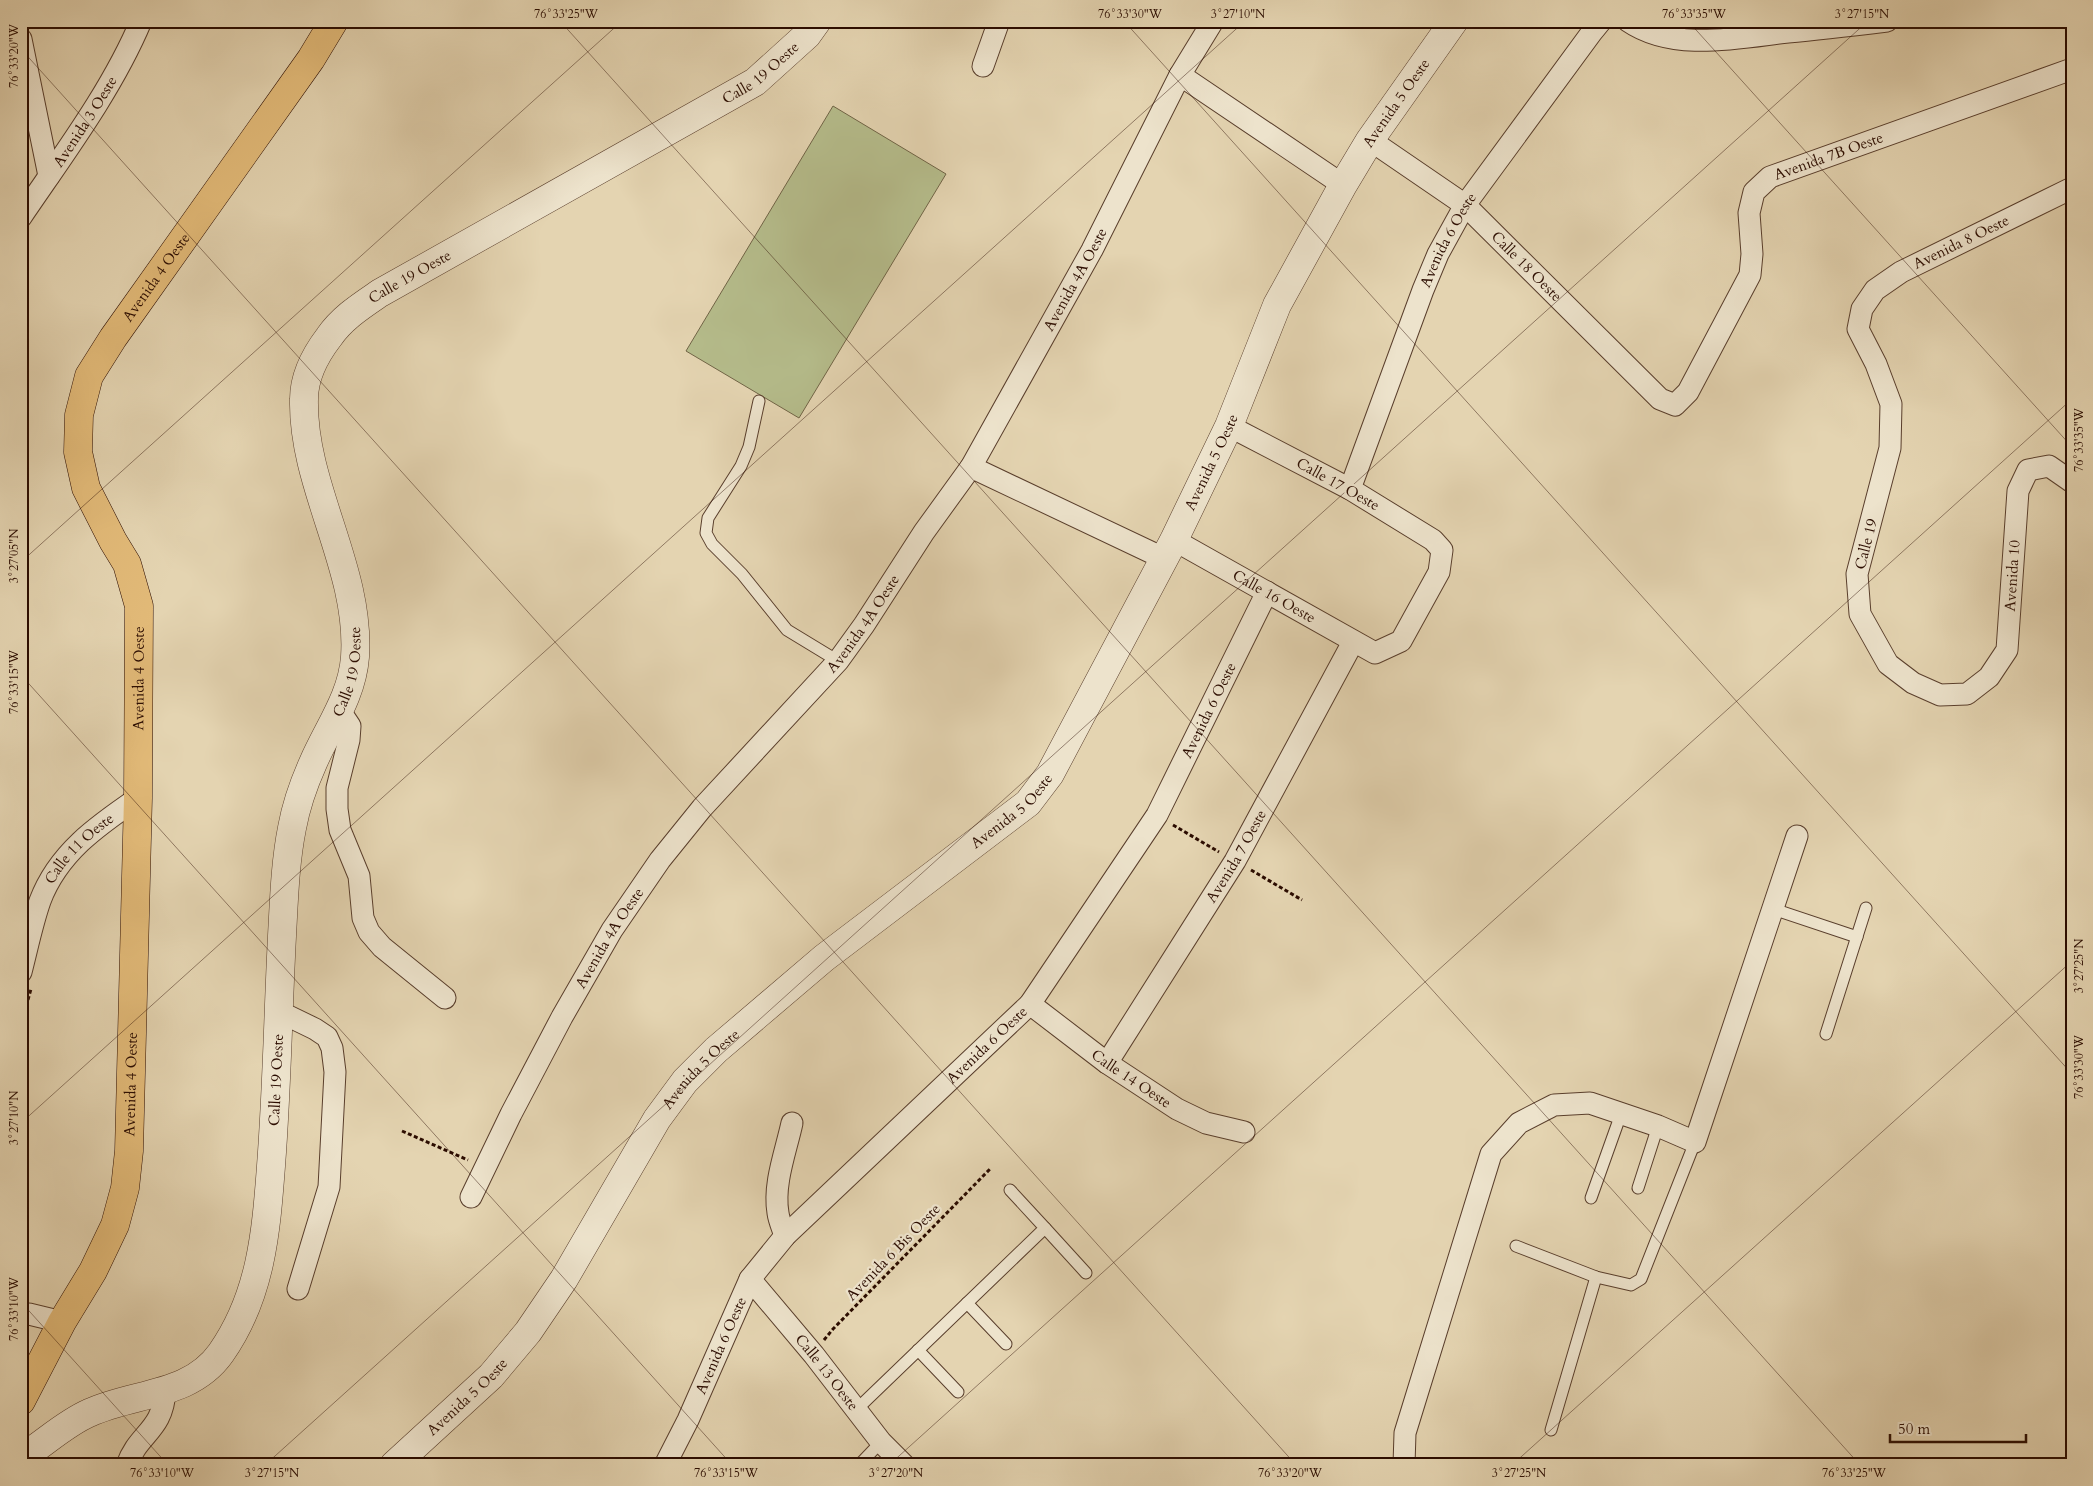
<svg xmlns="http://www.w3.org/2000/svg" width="2093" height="1486" font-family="Cardo,serif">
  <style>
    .green { fill: #b5bc8b; stroke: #706446 }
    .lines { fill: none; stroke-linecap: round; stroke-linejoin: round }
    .service-casing { stroke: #593e2c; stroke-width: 13 }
    .minor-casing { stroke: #593e2c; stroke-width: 23 }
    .tertiary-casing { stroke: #593e2c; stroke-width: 29 }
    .primary-casing { stroke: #2b0c00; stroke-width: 29 }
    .path { stroke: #2b0c00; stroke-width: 3; stroke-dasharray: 4 2.5; stroke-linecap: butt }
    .service { stroke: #ede3cc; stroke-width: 11 }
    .minor { stroke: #ede3cc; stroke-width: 21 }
    .tertiary { stroke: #ede3cc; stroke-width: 28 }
    .primary { stroke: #e2ba78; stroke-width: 28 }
    .ticks { fill: none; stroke: #2b0c00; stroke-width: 1; stroke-opacity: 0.45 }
    .labels { text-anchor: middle; stroke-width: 4.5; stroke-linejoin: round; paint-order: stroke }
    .street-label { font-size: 15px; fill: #2b0c00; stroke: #ede3cc }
    .neatline { fill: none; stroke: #2b0c00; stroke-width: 2 }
    .ticks-label { font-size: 12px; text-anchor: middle; fill: #2b0c00 }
  </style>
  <rect width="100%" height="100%" fill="#e4d4b1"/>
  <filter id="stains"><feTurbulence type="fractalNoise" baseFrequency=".004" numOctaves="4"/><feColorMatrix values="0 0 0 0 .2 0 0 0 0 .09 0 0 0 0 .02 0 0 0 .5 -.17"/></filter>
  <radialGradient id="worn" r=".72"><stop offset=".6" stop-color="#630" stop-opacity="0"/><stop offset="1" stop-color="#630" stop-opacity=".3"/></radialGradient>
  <polygon class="green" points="833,106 946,174 799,418 686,351"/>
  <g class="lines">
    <g class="service-casing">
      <g id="service">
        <polyline points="759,401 749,447 741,466 708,518 706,533 712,544 742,574 787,630 838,661"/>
        <polyline points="1773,909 1857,937"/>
        <polyline points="1826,1034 1866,908"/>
        <polyline points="1638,1188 1658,1126"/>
        <polyline points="1591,1198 1621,1114"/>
        <polyline points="1045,1228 1086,1273"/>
        <polyline points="1516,1246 1596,1277 1631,1285 1641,1279 1695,1142"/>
        <polyline points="967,1303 1006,1344"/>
        <polyline points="918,1350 958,1392"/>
        <polyline points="856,1410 1045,1228 1010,1190"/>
        <polyline points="1551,1430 1596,1277"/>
        <polyline points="859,1465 881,1442"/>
      </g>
    </g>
    <g class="minor-casing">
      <g id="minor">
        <path d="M1628,21C1673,52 1737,38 1788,32C1821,29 1854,25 1887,21"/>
        <polyline points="21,39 49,176"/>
        <polyline points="983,66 999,21"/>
        <polyline points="1180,75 1343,185"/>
        <path id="s1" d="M1370,140L1465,205L1660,399L1675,405L1688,392L1750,275L1752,254L1749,213L1754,192L1770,177L2072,69"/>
        <path id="s2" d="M2072,188L1901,272L1875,290L1862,309L1858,329L1876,364L1891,404L1890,448L1857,574L1860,614L1888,664L1913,683L1940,695L1967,694L1989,677L2007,650L2018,491L2028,470L2049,466L2072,482"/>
        <path id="s3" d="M21,217C63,155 112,90 141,21"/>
        <polyline points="971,467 1163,558"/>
        <path id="s4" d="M1350,489L1423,290L1438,254L1465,205L1592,32L1601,21"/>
        <path id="s5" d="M1174,540L1375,653L1401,641L1439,572L1442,550L1433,540L1350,489L1229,426"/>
        <polyline points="340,711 350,726 349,740 337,788 337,809 340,830 359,876 363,918 369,932 382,947 445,998"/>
        <path id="s6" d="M21,972C27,949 32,924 40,901C58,853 97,826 138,798"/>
        <path id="s7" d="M1030,1004L1107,1063L1177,1109L1206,1123L1244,1132"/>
        <polyline points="278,1011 315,1029 327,1037 332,1048 335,1072 329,1187 298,1289"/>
        <path id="s8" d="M1107,1063L1235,861L1353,642"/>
        <path id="s9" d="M471,1197L511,1114L562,1017L612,930L660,860L702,808L838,661L864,625L924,532L971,467L1092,250L1180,75L1213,21"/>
        <path d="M785,1236C783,1229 779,1221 778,1213C773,1184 786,1151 792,1123"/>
        <path id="s10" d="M750,1279L814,1355L881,1442L904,1465"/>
        <polyline points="21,1314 29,1314 62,1322"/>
        <path d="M127,1465C138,1433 163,1431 165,1391"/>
        <path id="s11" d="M665,1465L688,1420L750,1279L785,1236L1030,1004L1157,815L1267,592"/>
        <polyline points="1404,1465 1405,1433 1491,1154 1519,1123 1554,1105 1590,1103 1658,1126 1695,1142 1797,836"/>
      </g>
    </g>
    <g class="tertiary-casing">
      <g id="tertiary">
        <path id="s12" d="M21,1458C44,1444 64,1424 89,1413C134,1392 190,1397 221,1353C261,1296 266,1233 271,1166C277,1089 278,1012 282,936C284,900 285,863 292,828C296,806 304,783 313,763C328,728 352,697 355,657C361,568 302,487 304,399C304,377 316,354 329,337C342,318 361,306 380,293L755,82L807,35L817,21"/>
        <path id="s13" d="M394,1465L491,1376L528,1332L564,1279L657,1119L685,1081L716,1050L824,958L1028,803L1050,774L1174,540L1229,426L1277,305L1343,185L1370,140L1454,21"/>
      </g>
    </g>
    <g class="primary-casing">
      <g id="primary">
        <path id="s14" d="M21,1401L62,1322L93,1271L115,1225L125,1188L129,1151L138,798L139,606L127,564L113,541L86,488L78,452L79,415L89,376L113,338L311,59L334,21"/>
      </g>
    </g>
    <g class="path">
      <polyline points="1173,825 1219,852"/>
      <polyline points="1251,870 1302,900"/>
      <polyline points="21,1025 31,989"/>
      <polyline points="402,1131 468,1160"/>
      <polyline points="824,1340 833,1329 991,1168"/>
    </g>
    <use href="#service" class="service"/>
    <use href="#minor" class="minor"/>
    <use href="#tertiary" class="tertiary"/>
    <use href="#primary" class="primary"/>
  </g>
  <path class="ticks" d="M560,21L1860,1465M1124,21L2072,1074M1688,21L2072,447M21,49L1296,1465M21,562L622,21M21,675L732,1465M21,1123L1245,21M21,1302L168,1465M265,1465L1868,21M889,1465L2072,399M1512,1465L2072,961"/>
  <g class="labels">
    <g class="street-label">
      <text dy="5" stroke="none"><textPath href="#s12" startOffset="1788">Calle 19 Oeste</textPath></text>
      <text dy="5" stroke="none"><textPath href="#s13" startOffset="1720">Avenida 5 Oeste</textPath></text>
      <text dy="5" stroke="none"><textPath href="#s3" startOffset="115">Avenida 3 Oeste</textPath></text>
      <text dy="5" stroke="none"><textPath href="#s1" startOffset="725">Avenida 7B Oeste</textPath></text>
      <text dy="5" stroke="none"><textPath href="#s4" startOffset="268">Avenida 6 Oeste</textPath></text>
      <text transform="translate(1961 242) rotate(-26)" y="5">Avenida 8 Oeste</text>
      <text dy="5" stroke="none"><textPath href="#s1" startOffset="202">Calle 18 Oeste</textPath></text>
      <text dy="5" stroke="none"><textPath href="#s12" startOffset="1382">Calle 19 Oeste</textPath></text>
      <text dy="5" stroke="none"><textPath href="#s14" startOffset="1184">Avenida 4 Oeste</textPath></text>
      <text dy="5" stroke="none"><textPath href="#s9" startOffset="1104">Avenida 4A Oeste</textPath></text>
      <text dy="5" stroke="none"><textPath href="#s13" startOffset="1315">Avenida 5 Oeste</textPath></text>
      <text transform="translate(1338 484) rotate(29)" y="5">Calle 17 Oeste</text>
      <text transform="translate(1866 544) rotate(-76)" y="5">Calle 19</text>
      <text dy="5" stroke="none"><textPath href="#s2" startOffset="842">Avenida 10</textPath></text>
      <text dy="5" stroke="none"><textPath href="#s5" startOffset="115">Calle 16 Oeste</textPath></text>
      <text dy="5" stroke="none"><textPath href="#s9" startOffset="699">Avenida 4A Oeste</textPath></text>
      <text dy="5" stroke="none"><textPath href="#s12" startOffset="932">Calle 19 Oeste</textPath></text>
      <text dy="5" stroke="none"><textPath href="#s14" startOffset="748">Avenida 4 Oeste</textPath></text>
      <text dy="5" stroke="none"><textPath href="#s11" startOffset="942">Avenida 6 Oeste</textPath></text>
      <text dy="5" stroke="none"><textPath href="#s13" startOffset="910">Avenida 5 Oeste</textPath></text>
      <text dy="5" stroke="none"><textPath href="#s6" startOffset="140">Calle 11 Oeste</textPath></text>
      <text dy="5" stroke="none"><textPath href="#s8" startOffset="244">Avenida 7 Oeste</textPath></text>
      <text dy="5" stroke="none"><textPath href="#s9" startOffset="294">Avenida 4A Oeste</textPath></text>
      <text dy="5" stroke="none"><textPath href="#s11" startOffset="538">Avenida 6 Oeste</textPath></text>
      <text dy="5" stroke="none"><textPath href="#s13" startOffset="505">Avenida 5 Oeste</textPath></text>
      <text dy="5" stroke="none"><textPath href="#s7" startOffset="126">Calle 14 Oeste</textPath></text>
      <text dy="5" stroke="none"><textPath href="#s12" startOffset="512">Calle 19 Oeste</textPath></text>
      <text dy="5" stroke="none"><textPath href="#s14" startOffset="342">Avenida 4 Oeste</textPath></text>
      <text transform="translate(893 1252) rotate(-46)" y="5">Avenida 6 Bis Oeste</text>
      <text dy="5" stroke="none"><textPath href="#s11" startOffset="132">Avenida 6 Oeste</textPath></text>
      <text dy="5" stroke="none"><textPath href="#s10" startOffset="121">Calle 13 Oeste</textPath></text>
      <text dy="5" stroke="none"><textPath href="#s13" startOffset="100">Avenida 5 Oeste</textPath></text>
    </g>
  </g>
  <rect width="2093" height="1486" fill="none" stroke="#e4d4b1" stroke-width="55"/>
  <path d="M1890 1434v8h136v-8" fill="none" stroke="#2b0c00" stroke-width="2.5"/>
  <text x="1898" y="1434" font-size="15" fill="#2b0c00" stroke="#ede3cc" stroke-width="4" paint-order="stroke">50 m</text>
  <rect x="28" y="28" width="2038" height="1430" class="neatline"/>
  <g class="ticks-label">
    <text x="566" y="18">76°33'25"W</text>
    <text x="1130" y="18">76°33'30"W</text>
    <text x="1238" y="18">3°27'10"N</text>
    <text x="1694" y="18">76°33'35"W</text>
    <text x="1862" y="18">3°27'15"N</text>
    <text transform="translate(14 56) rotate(-90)" y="4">76°33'20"W</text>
    <text transform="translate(2079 440) rotate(-90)" y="4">76°33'35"W</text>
    <text transform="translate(14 556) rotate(-90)" y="4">3°27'05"N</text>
    <text transform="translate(14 682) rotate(-90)" y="4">76°33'15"W</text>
    <text transform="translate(2079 966) rotate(-90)" y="4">3°27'25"N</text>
    <text transform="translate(2079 1067) rotate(-90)" y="4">76°33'30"W</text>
    <text transform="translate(14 1118) rotate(-90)" y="4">3°27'10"N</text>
    <text transform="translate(14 1309) rotate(-90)" y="4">76°33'10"W</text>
    <text x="162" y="1477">76°33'10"W</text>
    <text x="272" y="1477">3°27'15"N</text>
    <text x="726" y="1477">76°33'15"W</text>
    <text x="896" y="1477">3°27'20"N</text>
    <text x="1290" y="1477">76°33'20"W</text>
    <text x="1519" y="1477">3°27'25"N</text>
    <text x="1854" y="1477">76°33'25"W</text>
  </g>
  <rect width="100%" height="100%" filter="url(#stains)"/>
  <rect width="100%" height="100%" fill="url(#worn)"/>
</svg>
